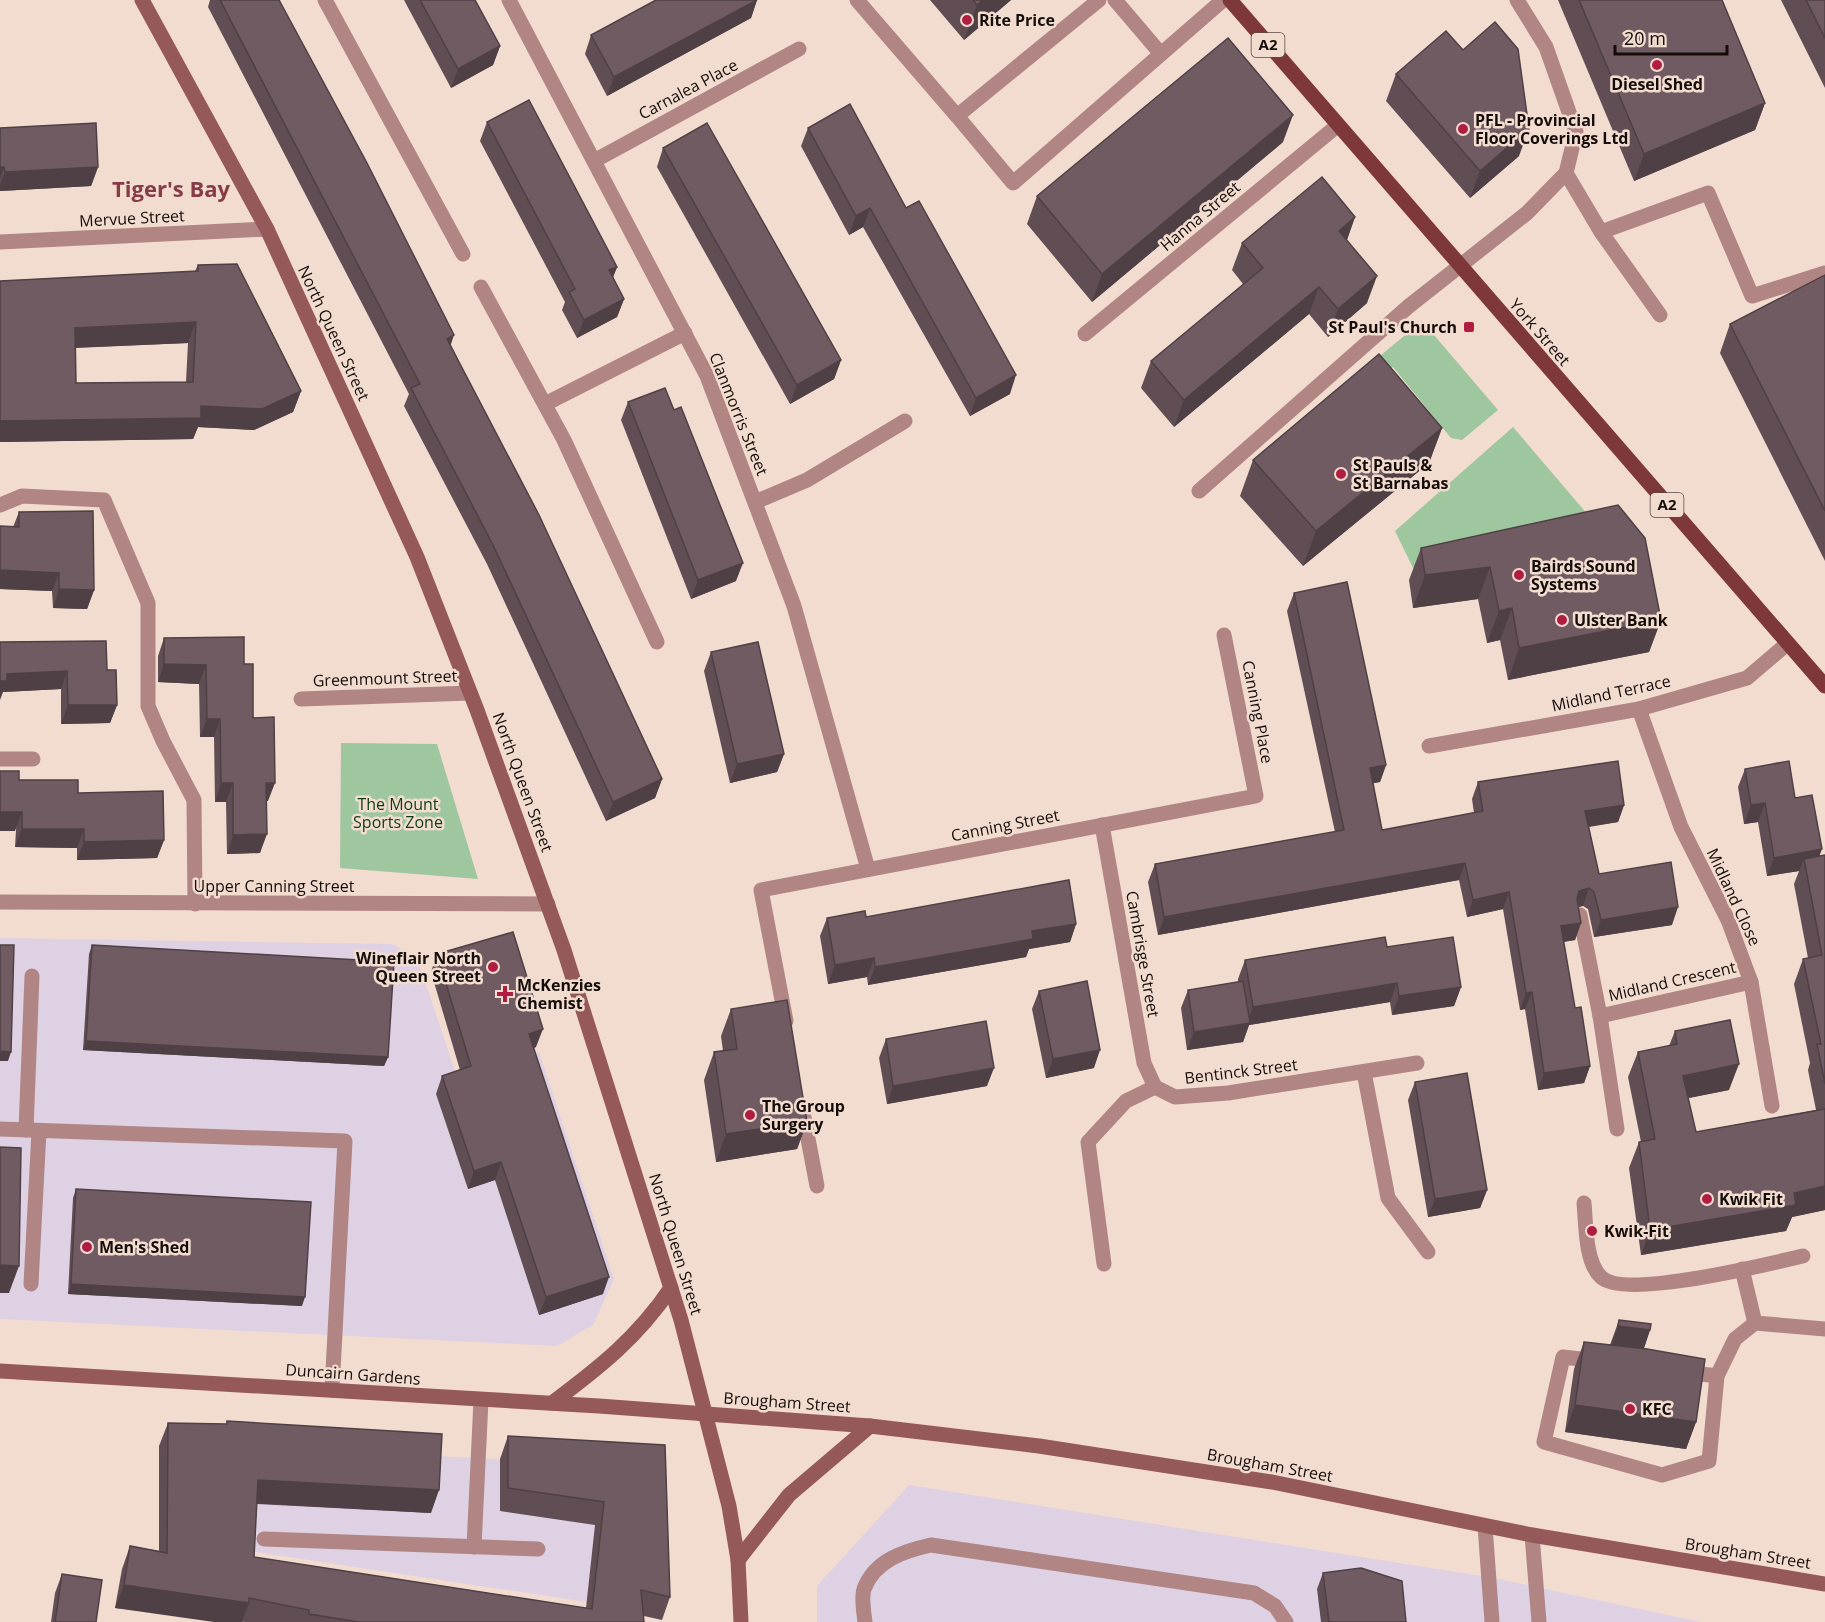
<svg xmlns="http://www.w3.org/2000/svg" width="1825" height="1622" font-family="'Open Sans',sans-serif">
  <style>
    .commercial { fill: #dfd1e4 }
    .green { fill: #9ec69f }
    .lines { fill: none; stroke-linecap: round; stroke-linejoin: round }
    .lane { stroke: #b08584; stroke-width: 15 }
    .street { stroke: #b08584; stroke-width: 15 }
    .secondary { stroke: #945958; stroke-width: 15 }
    .primary { stroke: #7f3839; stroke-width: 15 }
    .wall { fill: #614e55; fill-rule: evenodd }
    .shaded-wall { fill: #4f4045 }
    .building { fill: #715b63; stroke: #4f4045; stroke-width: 1.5; fill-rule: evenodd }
    .poi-dot { fill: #b01d42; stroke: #f2dbcf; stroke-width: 2 }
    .labels { text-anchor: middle; stroke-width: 5; stroke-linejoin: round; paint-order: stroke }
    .shield { fill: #f2dbcf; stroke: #574b44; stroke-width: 1.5 }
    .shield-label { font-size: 15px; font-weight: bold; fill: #150d09 }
    .poi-label { font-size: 16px; font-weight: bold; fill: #150d09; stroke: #f2dbcf; text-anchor: start }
    .street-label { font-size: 16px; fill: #150d09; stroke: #f2dbcf }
    .park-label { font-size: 16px; fill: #0b3e13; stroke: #f2dbcf }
    .district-label { font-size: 22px; font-weight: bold; fill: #853c46; stroke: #f2dbcf }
  </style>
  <rect width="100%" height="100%" fill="#f2dbcf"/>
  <g class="commercial">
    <polygon points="0,938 393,944 418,960 458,1080 539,1052 614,1279 593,1325 557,1346 0,1319"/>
    <polygon points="219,1444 656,1468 662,1620 587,1602 215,1546"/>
    <polygon points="909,1485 1494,1578 1700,1622 817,1622 817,1586"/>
  </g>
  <g class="green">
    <polygon points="1422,321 1498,410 1462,440 1451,438 1393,367 1372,381 1362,371"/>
    <polygon points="1513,427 1606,536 1416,574 1395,531"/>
    <polygon points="341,743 437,744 478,879 340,868"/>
  </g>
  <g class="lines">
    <g class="lane">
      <polyline points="857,0 957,116"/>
      <polyline points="1099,0 957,116 1013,183 1223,0"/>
      <polyline points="1115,0 1161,54"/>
      <polyline points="1566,173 1601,232 1660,315"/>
      <polyline points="1601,232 1708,193 1752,296 1825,273"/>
      <polyline points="1199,491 1409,306 1527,213 1566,173 1576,132 1546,47 1517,0"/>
      <polyline points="301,699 470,693"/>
      <polyline points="0,1129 345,1141 332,1390"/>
      <polyline points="26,1130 32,976"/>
      <path d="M1584,1203C1586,1224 1585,1262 1601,1277C1624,1300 1768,1264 1803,1256"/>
      <polyline points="1742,1269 1755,1323"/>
      <polyline points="31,1284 39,1131"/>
      <polyline points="1598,1361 1563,1357 1544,1442 1662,1475 1709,1461 1717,1376 1735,1339 1755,1323 1825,1329"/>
      <polyline points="1685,1372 1717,1376"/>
      <polyline points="1485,1526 1492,1622"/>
      <polyline points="1532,1535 1539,1622"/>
      <polyline points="264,1539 538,1549"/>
      <polyline points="474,1547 481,1400"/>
      <path d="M865,1622C864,1613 861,1598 864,1589C875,1560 904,1551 931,1545L1254,1593L1275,1606L1286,1622"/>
    </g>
    <g class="street">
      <polyline points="325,0 463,254"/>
      <polyline points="509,0 707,376 794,606 868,869"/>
      <polyline points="594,161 799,49"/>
      <polyline points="0,242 267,229"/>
      <polyline points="481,287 564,440 657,642"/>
      <polyline points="1085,334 1337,126"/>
      <polyline points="545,404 685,333"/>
      <polyline points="755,502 807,480 905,421"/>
      <polyline points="0,505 22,496 104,500 148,603 148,706 163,741 194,800 195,904"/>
      <polyline points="1639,709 1681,827 1728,920 1751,982 1772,1106"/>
      <polyline points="1429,746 1639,709 1747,678 1787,644"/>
      <polyline points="0,759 33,759"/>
      <polyline points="1102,825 1144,1063 1155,1087"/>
      <polyline points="0,902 548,904"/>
      <polyline points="1580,915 1600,1016 1617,1129"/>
      <polyline points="1600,1016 1751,982"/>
      <polyline points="786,1021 761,890 1256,796 1224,635"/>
      <polyline points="1364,1072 1388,1198 1428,1252"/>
      <polyline points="802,1107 817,1186"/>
      <polyline points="1104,1264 1088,1142 1126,1101 1155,1087 1175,1097 1228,1093 1417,1063"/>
    </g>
    <g class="secondary">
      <polyline points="142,0 267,229 417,557 477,710 564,950 681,1320 729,1506 738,1560 741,1622"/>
      <polyline points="0,1371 599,1406 870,1426 1039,1446 1272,1482 1532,1535 1825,1584"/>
      <path d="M552,1403C600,1367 637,1338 671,1288"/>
      <polyline points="738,1560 789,1495 870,1426"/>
    </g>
    <polyline class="primary" points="1230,0 1825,686"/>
  </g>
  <g class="wall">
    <polygon points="210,0 279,0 451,345 662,779 655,798 606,821 487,564 404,406 409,394 208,7"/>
    <polygon points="404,0 475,0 500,46 493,65 451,88"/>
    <polygon points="757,0 751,18 607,96 585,54 591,35"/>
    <polygon points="930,0 1011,0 964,40"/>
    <polygon points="1558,0 1722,0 1765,103 1755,130 1634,181"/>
    <polygon points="1781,0 1825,0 1825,88"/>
    <polygon points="1396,74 1519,156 1470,198 1386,101"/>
    <polygon points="487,122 617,267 613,277 624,299 617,317 577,338 562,310 565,302 480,141"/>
    <polygon points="0,128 98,167 91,186 0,191"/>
    <polygon points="808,128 906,208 1010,394 970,416 863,227 849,235 801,146"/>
    <polygon points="1283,142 1092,302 1027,224 1037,196"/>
    <polygon points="663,148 841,360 834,379 790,404 657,167"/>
    <polygon points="1355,217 1347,240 1367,303 1328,337 1309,314 1174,427 1141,388 1151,361 1243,284 1232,270 1242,243"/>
    <path d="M198,265L301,391L293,412L254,430L198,427L193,439L0,442V281L195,271ZM188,343L186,382L76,383L75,348Z"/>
    <polygon points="1825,275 1825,561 1720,353 1730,324"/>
    <polygon points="628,402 674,410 736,581 691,599 621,420"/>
    <polygon points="1442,428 1429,463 1303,566 1240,496 1253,460"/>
    <polygon points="1618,505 1661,620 1649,652 1508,680 1500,640 1487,643 1478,599 1413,608 1409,580 1421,548"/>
    <polygon points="19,512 94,590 87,609 53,608 52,591 0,589 0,526 13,527"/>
    <polygon points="1294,593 1386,765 1380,782 1373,783 1382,830 1474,813 1472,799 1478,782 1624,805 1618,822 1589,827 1599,874 1672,925 1594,937 1588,909 1583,906 1578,907 1581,923 1575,940 1564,942 1575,1008 1590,1066 1584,1083 1538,1090 1525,1009 1520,1010 1503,909 1467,917 1459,880 1158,935 1148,882 1155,864 1335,832 1287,611"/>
    <polygon points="164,638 244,664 268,801 267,801 260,853 227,854 226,802 215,802 214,737 200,737 199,684 158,682 158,656"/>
    <polygon points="0,642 107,670 117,705 110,723 61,724 61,689 3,692"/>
    <polygon points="711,652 784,754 777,772 730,783 704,671"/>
    <polygon points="1745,769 1795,798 1820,856 1825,855 1825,1210 1792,1217 1786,1231 1641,1255 1629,1168 1639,1142 1641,1142 1628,1077 1638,1052 1669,1046 1675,1031 1729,1090 1688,1098 1696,1132 1816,1110 1808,1070 1810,1063 1794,984 1803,959 1808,958 1794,884 1799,871 1767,876 1758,822 1744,824 1738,787"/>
    <polygon points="19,780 78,793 164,840 157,858 77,860 77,848 15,847"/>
    <polygon points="866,917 1076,924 1070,942 1029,949 1026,957 868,985 867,977 828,984 820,936 827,918"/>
    <polygon points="92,945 388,1057 384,1066 83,1050 89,954"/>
    <polygon points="1387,947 1461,987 1454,1006 1392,1015 1390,1002 1249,1025 1243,1042 1187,1050 1181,1008 1188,990 1238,982 1238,979 1245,960"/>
    <polygon points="437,954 536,1047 534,1048 603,1294 539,1315 495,1180 468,1189 436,1094 442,1076 460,1070 431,972"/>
    <polygon points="1039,991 1094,1068 1046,1078 1032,1009"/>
    <polygon points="731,1009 807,1122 797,1149 716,1162 704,1080 714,1052 723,1051 721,1036"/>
    <polygon points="886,1039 987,1086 887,1104 879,1058"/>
    <polygon points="1415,1082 1487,1190 1480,1208 1428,1217 1408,1100"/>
    <polygon points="76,1189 302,1306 68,1294 73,1198"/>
    <polygon points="1619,1320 1650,1330 1644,1348 1696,1422 1686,1449 1565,1432 1574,1369 1584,1342 1610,1345"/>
    <polygon points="227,1421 431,1513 257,1504 254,1557 586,1608 595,1525 500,1511 500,1459 508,1436 665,1445 670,1597 662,1620 644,1616 644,1622 245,1622 115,1608 122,1569 130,1546 159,1551 159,1446 168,1423 226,1424"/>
    <polygon points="1323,1573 1406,1622 1321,1622 1317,1589"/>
    <polygon points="62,1574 96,1622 51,1622 55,1593"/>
  </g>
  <g class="shaded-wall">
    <polygon points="757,0 751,18 607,96 614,77"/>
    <polygon points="983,0 1011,0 964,40 977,5"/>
    <polygon points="500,46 493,65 451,88 458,69"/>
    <polygon points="1765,103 1755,130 1634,181 1644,154"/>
    <polygon points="1293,115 1283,142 1092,302 1102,274"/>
    <polygon points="1529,129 1519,156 1470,198 1480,171"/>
    <polygon points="0,167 4,167 0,179"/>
    <polygon points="98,167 91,186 0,191 0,185 5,172"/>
    <polygon points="870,208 863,227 849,235 856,216"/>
    <polygon points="1355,217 1345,245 1339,231"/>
    <polygon points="617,267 610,285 609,270"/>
    <polygon points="1377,276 1367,303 1328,337 1338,309"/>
    <polygon points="1319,287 1309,314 1174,427 1184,400"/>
    <polygon points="624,299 617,317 577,338 584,320"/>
    <polygon points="196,322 188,343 67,348 75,328"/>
    <polygon points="454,335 448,353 447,339"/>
    <polygon points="841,360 834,379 790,404 797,385"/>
    <polygon points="1016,375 1010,394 970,416 976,398"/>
    <polygon points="301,391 293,412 254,430 198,427 193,439 0,442 0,421 201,406"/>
    <polygon points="1442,428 1429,463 1303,566 1316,531"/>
    <polygon points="743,563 736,581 691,599 698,580"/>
    <polygon points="1490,567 1478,599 1413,608 1425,575"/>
    <polygon points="0,570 59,573 52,591 0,589"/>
    <polygon points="59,589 94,590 87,609 53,608"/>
    <polygon points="1512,608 1500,640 1487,643 1499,611"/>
    <polygon points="1661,620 1649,652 1508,680 1519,648"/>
    <polygon points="164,664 206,665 199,684 158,682"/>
    <polygon points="67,671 61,689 3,692 0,700 0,681 7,674"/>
    <polygon points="68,705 117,705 110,723 61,724"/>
    <polygon points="207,719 220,719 214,737 200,737"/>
    <polygon points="784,754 777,772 730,783 737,764"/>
    <polygon points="1386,765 1380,782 1364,785 1370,768"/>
    <polygon points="662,779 655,798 606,821 613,802"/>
    <polygon points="221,783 233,783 226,802 215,802"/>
    <polygon points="266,783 275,783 268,801 260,801"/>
    <polygon points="1765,803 1758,822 1744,824 1751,805"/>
    <polygon points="1624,805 1618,822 1579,828 1585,811"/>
    <polygon points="0,812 22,812 15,831 0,831"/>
    <polygon points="22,829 84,829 77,848 15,847"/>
    <polygon points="267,834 260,853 227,854 233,835"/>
    <polygon points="164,840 157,858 77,860 84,842"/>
    <polygon points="1822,849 1815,868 1804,859 1799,871 1767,876 1774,858"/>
    <polygon points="1465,863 1459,880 1158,935 1164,917"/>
    <polygon points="1589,888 1583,906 1573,908 1579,891"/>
    <polygon points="1509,892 1503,909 1467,917 1473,900"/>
    <polygon points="1678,907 1672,925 1594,937 1601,920"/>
    <polygon points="1581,923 1575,940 1554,943 1561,926"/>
    <polygon points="1076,924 1070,942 1029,949 1026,957 868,985 875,967 1032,931"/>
    <polygon points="874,958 867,977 828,984 835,965"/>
    <polygon points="1397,983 1390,1002 1249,1025 1243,1042 1187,1050 1194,1032 1247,1024 1253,1007"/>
    <polygon points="1461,987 1454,1006 1392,1015 1399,996"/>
    <polygon points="1532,992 1525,1009 1520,1010 1526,993"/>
    <polygon points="543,1029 536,1047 522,1051 529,1034"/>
    <polygon points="86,1041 388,1057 384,1066 83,1050"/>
    <polygon points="1100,1050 1094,1068 1046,1078 1053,1059"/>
    <polygon points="0,1051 11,1052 8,1061 0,1061"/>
    <polygon points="1739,1064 1729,1090 1674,1101 1683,1076"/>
    <polygon points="1590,1066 1584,1083 1538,1090 1544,1073"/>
    <polygon points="994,1068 987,1086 887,1104 893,1086"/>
    <polygon points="807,1122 797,1149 716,1162 726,1134"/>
    <polygon points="501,1162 495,1180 468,1189 474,1171"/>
    <polygon points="1825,1186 1825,1210 1792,1217 1786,1231 1641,1255 1650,1230 1794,1193"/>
    <polygon points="1487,1190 1480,1208 1428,1217 1435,1199"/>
    <polygon points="0,1265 19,1266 9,1293 0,1293"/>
    <polygon points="609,1277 603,1294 539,1315 546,1297"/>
    <polygon points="71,1284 305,1297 302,1306 68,1294"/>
    <polygon points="1618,1326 1650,1330 1641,1357 1608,1353"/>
    <polygon points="1575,1405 1696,1422 1686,1449 1565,1432"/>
    <polygon points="258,1480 439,1490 431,1513 250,1503"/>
    <polygon points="124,1585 249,1603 242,1622 214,1622 115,1608"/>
  </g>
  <g class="building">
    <polygon points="220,0 279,0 367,163 454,335 447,339 539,515 662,779 613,802 493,545 411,388 420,384"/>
    <polygon points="420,0 475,0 500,46 458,69"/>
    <polygon points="656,0 757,0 614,77 591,35"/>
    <polygon points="973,0 983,0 977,5"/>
    <polygon points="1579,0 1722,0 1765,103 1644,154"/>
    <polygon points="1806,0 1825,0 1825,38"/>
    <polygon points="1495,22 1518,49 1529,129 1480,171 1396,74 1446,31 1463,50"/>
    <polygon points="1228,38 1293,115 1102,274 1037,196"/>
    <polygon points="529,100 617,267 609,270 624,299 584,320 569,292 575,289 487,122"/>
    <polygon points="850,104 906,208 919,201 1016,375 976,398 870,208 856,216 808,128"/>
    <polygon points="96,123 98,167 5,172 4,167 0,167 0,128"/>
    <polygon points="707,123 841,360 797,385 663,148"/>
    <polygon points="1322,177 1355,217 1339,231 1377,276 1338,309 1319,287 1184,400 1151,361 1263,268 1242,243"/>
    <path d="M237,264L301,391L262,409L201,406V418L0,421V281L198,271V265ZM196,322L193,382L76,383L75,328Z"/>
    <polygon points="1825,275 1825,511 1730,324"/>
    <polygon points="1379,354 1442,428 1316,531 1253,460"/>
    <polygon points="665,388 674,410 681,407 743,563 698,580 628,402"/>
    <polygon points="1618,505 1645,538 1661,620 1519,648 1512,608 1499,611 1490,567 1425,575 1421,548"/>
    <polygon points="93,511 94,590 59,589 59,573 0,570 0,526 19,527 19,512"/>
    <polygon points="1347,582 1386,765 1370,768 1382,830 1483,811 1478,782 1618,761 1624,805 1585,811 1599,874 1671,862 1678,907 1601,920 1594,892 1589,888 1579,891 1577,899 1581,923 1561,926 1575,1008 1581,1007 1590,1066 1544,1073 1532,992 1526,993 1509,892 1473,900 1465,863 1164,917 1155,864 1344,830 1294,593"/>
    <polygon points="244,637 244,664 253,664 253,718 274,717 275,783 266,783 267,834 233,835 233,783 221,783 220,719 207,719 206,665 164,664 164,638"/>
    <polygon points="106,641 107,670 116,670 117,705 68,705 67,671 7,674 7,681 0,681 0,642"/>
    <polygon points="758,642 784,754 737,764 711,652"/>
    <polygon points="1789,761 1795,798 1812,795 1822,849 1774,858 1765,803 1751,805 1745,769"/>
    <polygon points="0,771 19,771 19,780 78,780 78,793 163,791 164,840 84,842 84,829 22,829 22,812 0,812"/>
    <polygon points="1825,855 1825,1084 1817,1044 1821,1044 1803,959 1822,955 1804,859"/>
    <polygon points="1069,880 1076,924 1032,931 1033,939 875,967 874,958 835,965 827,918 865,911 866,917"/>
    <polygon points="513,932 543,1029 529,1034 609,1277 546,1297 501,1162 474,1171 442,1076 471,1066 437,954"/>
    <polygon points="1385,937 1387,947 1453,937 1461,987 1399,996 1397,983 1253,1007 1245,960"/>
    <polygon points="0,945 14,945 11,1052 0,1051"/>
    <polygon points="92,945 394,962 388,1057 86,1041"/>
    <polygon points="1087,981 1100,1050 1053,1059 1039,991"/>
    <polygon points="1243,981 1250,1023 1194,1032 1188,990"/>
    <polygon points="787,1000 807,1122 726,1134 714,1052 737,1049 731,1009"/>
    <polygon points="1730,1020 1739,1064 1683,1076 1696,1132 1825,1109 1825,1186 1794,1193 1796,1205 1650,1230 1639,1142 1655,1139 1638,1052 1677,1044 1675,1031"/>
    <polygon points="986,1021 994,1068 893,1086 886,1039"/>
    <polygon points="1467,1073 1487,1190 1435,1199 1415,1082"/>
    <polygon points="0,1147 21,1148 19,1266 0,1265"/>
    <polygon points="76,1189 311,1202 305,1297 71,1284"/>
    <polygon points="1619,1320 1651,1324 1650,1330 1618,1326"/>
    <polygon points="1584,1342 1647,1349 1705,1359 1696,1422 1575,1405"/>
    <polygon points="227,1421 442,1434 439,1490 258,1480 254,1557 592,1609 604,1502 508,1488 508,1436 665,1445 670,1597 641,1590 644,1622 359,1622 309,1614 309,1610 249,1598 249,1603 124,1585 130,1546 167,1553 168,1423 227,1424"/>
    <polygon points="1361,1568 1402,1581 1406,1622 1329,1622 1323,1573"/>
    <polygon points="62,1574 102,1580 96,1622 55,1622"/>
  </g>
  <g class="poi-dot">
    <circle cx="967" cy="20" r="6"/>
    <circle cx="1657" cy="65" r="6"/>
    <circle cx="1463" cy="129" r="6"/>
    <rect x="1463" y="321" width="12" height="12" rx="3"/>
    <circle cx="1341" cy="474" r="6"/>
    <circle cx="1519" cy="575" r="6"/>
    <circle cx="1562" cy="620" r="6"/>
    <circle cx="493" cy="967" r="6"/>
    <path d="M502 985h6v6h6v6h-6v6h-6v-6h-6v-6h6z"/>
    <circle cx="750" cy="1115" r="6"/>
    <circle cx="1707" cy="1199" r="6"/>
    <circle cx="1592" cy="1231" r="6"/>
    <circle cx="87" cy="1247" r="6"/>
    <circle cx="1630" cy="1409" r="6"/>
  </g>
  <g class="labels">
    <g class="shield">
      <rect x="1251.5" y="33" width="33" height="24" rx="4.5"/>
      <rect x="1650.5" y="493" width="33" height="24" rx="4.5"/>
    </g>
    <g class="shield-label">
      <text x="1268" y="50">A2</text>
      <text x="1667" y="510">A2</text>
    </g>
    <g class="poi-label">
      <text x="979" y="26">Rite Price</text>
      <text x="1657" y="90" text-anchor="middle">Diesel Shed</text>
      <text x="1475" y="126">PFL - Provincial<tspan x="1475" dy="18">Floor Coverings Ltd</tspan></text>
      <text x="1457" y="333" text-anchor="end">St Paul's Church</text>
      <text x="1353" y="471">St Pauls &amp;<tspan x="1353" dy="18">St Barnabas</tspan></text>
      <text x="1531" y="572">Bairds Sound<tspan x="1531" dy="18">Systems</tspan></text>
      <text x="1574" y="626">Ulster Bank</text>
      <text x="481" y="964" text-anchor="end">Wineflair North<tspan x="481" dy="18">Queen Street</tspan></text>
      <text x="517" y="991">McKenzies<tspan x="517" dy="18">Chemist</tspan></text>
      <text x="762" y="1112">The Group<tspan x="762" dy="18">Surgery</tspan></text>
      <text x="1719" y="1205">Kwik Fit</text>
      <text x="1604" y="1237">Kwik-Fit</text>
      <text x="99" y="1253">Men's Shed</text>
      <text x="1642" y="1415">KFC</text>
    </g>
    <g class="street-label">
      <text transform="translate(688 89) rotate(-28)" y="6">Carnalea Place</text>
      <text transform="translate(1200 216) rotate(-40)" y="6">Hanna Street</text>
      <text transform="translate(132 218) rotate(-3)" y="6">Mervue Street</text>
      <text transform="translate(1540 332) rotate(49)" y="6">York Street</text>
      <text transform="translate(334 333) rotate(65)" y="6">North Queen Street</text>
      <text transform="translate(739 414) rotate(68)" y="6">Clanmorris Street</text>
      <text transform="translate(385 678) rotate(-2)" y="6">Greenmount Street</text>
      <text transform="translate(1611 693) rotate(-12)" y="6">Midland Terrace</text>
      <text transform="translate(1258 712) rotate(79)" y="6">Canning Place</text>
      <text transform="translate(523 782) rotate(70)" y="6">North Queen Street</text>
      <text transform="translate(1005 825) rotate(-11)" y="6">Canning Street</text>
      <text x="274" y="892">Upper Canning Street</text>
      <text transform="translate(1734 897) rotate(65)" y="6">Midland Close</text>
      <text transform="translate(1143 954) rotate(80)" y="6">Cambrisge Street</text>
      <text transform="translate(1672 981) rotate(-13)" y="6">Midland Crescent</text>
      <text transform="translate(1241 1071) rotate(-7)" y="6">Bentinck Street</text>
      <text transform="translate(676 1244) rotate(73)" y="6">North Queen Street</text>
      <text transform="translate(353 1374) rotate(4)" y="6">Duncairn Gardens</text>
      <text transform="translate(787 1402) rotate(4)" y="6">Brougham Street</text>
      <text transform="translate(1270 1465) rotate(10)" y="6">Brougham Street</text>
      <text transform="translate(1748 1553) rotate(9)" y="6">Brougham Street</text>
    </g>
    <g class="park-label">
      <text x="398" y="810">The Mount<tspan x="398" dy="18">Sports Zone</tspan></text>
    </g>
    <g class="district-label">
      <text x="171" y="197">Tiger's Bay</text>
    </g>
  </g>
  <path d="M1615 45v9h112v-9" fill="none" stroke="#150d09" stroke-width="3"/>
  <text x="1624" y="45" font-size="18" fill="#150d09" stroke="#f2dbcf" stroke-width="4.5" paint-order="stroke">20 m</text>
</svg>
